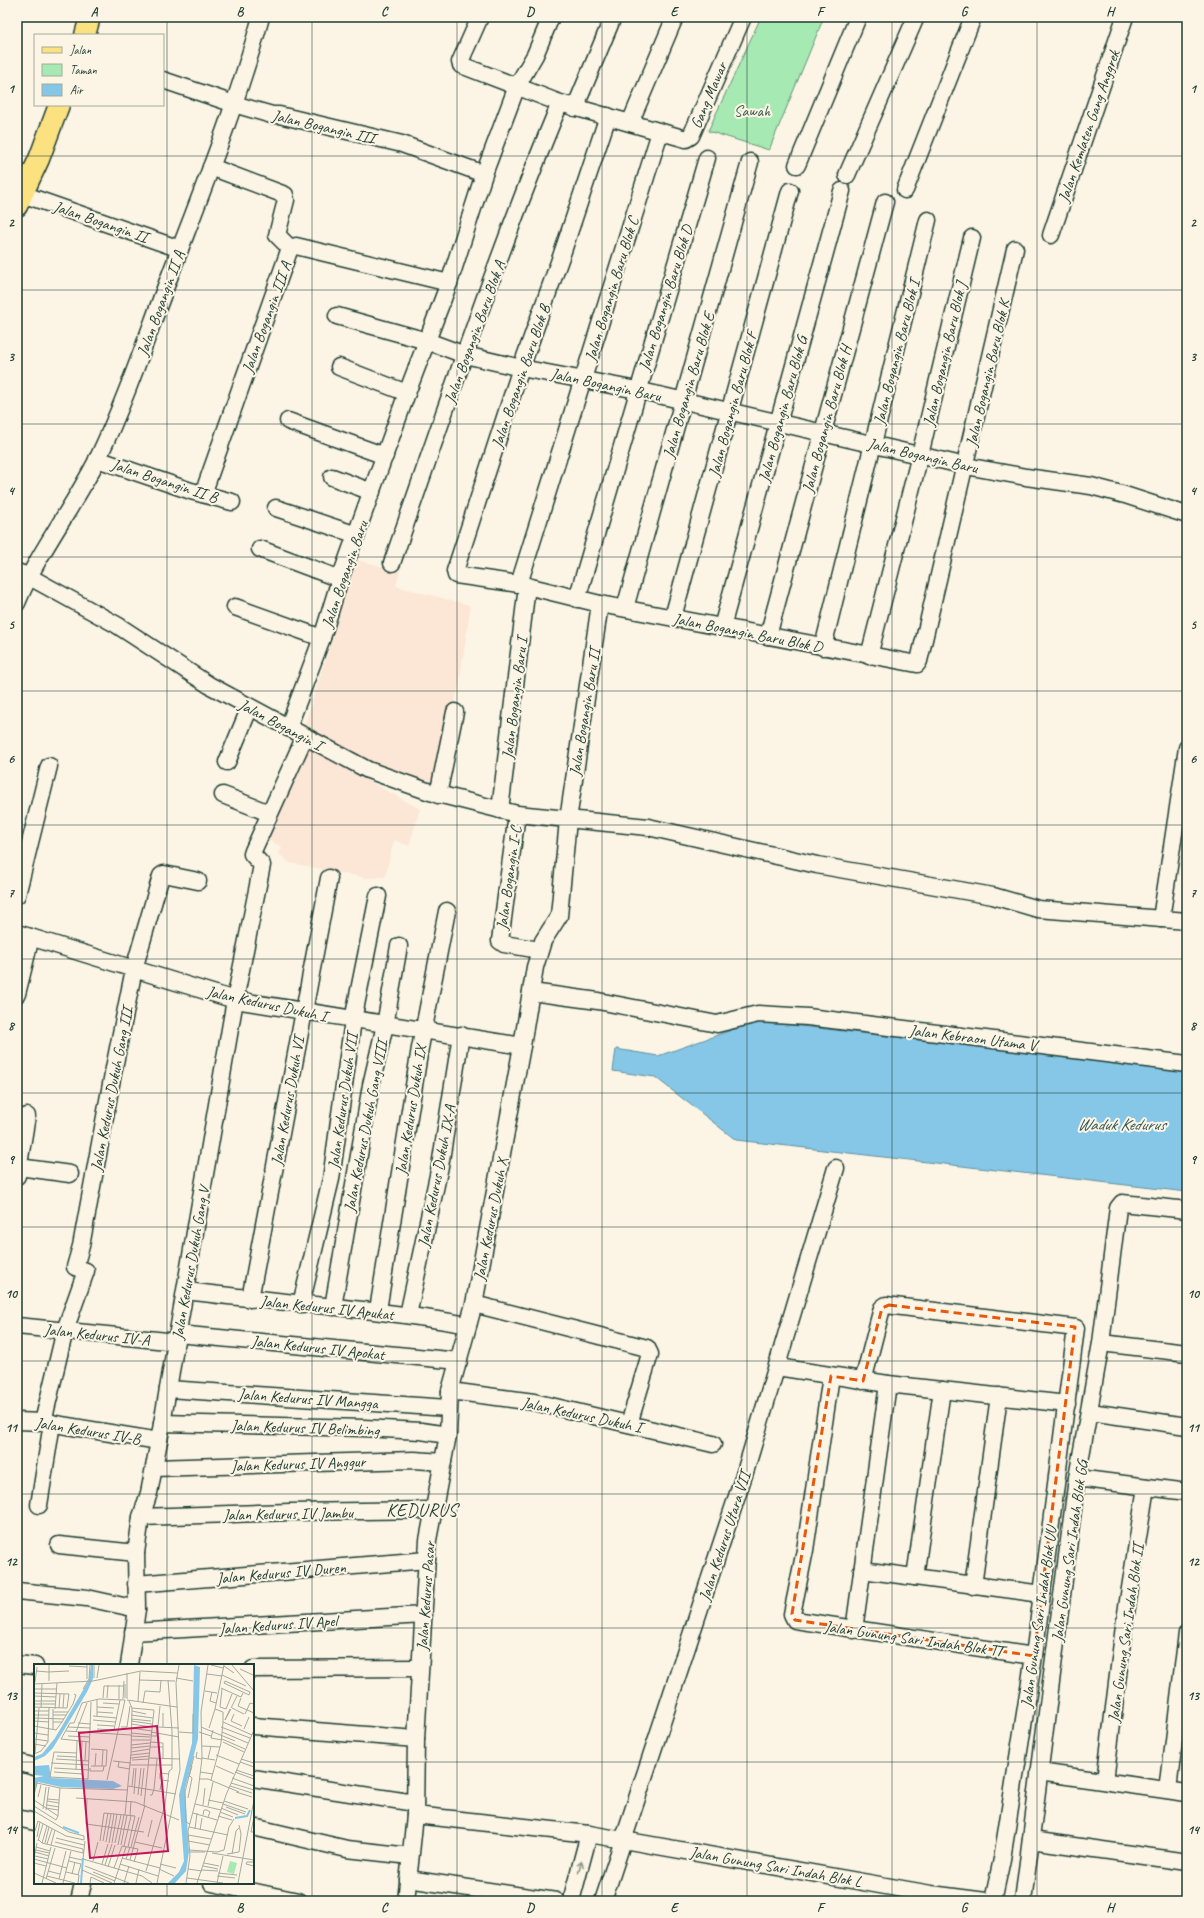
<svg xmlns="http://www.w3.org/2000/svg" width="1204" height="1918" font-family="Caveat,sans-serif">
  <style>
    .built { fill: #fce6d6 }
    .green { fill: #a6e9b3; stroke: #629374 }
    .water { fill: #86c7e7; stroke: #5d909f }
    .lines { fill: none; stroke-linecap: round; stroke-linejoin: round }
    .minor-casing { stroke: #1f3d34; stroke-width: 19 }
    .major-casing { stroke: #1f3d34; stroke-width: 23 }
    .minor { stroke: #fcf5e5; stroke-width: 16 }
    .major { stroke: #fbe180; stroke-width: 20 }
    .oneway { stroke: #8e998c }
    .marked { fill: none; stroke: #e8590c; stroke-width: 3; stroke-dasharray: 8 5; stroke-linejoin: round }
    .grid { fill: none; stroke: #1f3d34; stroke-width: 1; stroke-opacity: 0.55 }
    .labels { text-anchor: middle; stroke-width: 4; stroke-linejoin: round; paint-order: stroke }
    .street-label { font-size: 16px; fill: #1f3d34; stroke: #fcf5e5 }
    .park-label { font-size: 16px; fill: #3a5f4d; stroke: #fcf5e5 }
    .water-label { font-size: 17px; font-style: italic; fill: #345958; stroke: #fcf5e5 }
    .quarter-label { font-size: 18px; letter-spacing: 1px; fill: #1f3d34; stroke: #fcf5e5 }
    .inset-river { fill: none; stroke: #86c7e7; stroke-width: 2 }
    .inset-road { fill: none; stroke: #a4ab9e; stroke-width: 1 }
    .view { fill: #c2185b; fill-opacity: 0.15; stroke: #c2185b; stroke-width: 2 }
    .inset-edge { fill: none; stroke: #1f3d34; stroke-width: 2 }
    .neatline { fill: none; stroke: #1f3d34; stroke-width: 1.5 }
    .grid-label { font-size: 13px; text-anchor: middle; font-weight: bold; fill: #1f3d34 }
  </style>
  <rect width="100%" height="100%" fill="#fcf5e5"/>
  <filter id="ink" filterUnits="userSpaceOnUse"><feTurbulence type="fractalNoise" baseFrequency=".025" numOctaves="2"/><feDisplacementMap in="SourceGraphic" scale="8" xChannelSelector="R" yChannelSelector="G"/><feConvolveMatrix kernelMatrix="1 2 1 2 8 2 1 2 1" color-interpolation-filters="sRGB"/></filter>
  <g filter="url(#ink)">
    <g class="built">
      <polygon points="357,560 400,571 396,586 469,605 470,610 459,684 437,786 426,791 304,727"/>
      <polygon points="303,745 420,809 409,846 394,840 385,877 366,878 290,863 279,854 282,847 262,837"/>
    </g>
    <polygon class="green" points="761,17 824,17 769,150 708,131"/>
    <polygon class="water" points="757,1021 1187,1071 1187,1192 736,1140 655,1077 613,1071 616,1049 658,1056"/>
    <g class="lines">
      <g class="minor-casing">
        <g id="minor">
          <polyline points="480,17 460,62 461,65 560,103 686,139 691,136 743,17"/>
          <polyline points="163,80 234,104 272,115 279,115 402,144 484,174"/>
          <polyline points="575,108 613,17"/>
          <polyline points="608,116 563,251 521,368 455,571 456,575 519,584 600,604 917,664 919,661 1015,249"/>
          <polyline points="630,123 675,17"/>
          <polyline points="797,165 858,17"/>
          <polyline points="211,167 285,195 286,200 277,235 290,248"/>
          <polyline points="847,175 916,17"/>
          <polyline points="905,190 973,17"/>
          <polyline points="22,194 180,249"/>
          <polyline points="1051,235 1125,17"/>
          <polyline points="290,248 296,246 449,283"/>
          <polyline points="337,316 427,341 465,355 521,368 637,390 966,466 1026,477 1091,486 1125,495 1187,515"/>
          <polyline points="339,367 407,393"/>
          <polyline points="288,421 385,456"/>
          <polyline points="97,459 191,491 232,502"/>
          <polyline points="332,477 372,492"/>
          <polyline points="203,494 290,248"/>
          <polyline points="276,508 357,535"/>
          <polyline points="260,549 340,579"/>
          <path d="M392,563C446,409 497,254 560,103"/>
          <polyline points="17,572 28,576 117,625 209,685 368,770 430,792 517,814 648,827 817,865 993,896 1038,909 1187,921"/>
          <polyline points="519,584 660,132"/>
          <polyline points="577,599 707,158"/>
          <path d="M17,603C38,552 73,508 98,458C127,397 148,333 172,270C204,186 237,104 261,17"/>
          <polyline points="235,607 322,638"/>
          <polyline points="625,608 750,162"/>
          <polyline points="673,617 790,191"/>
          <polyline points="722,627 842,191"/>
          <polyline points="768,636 885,202"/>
          <polyline points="823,647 928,220"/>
          <polyline points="869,656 920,455 972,238"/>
          <polyline points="288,728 322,638 340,579 407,393 449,283 484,174 517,86 535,55 551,17"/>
          <polyline points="227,762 250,707"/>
          <polyline points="223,795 269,813"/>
          <polyline points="438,795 455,712"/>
          <polyline points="500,810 527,586"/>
          <polyline points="517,814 500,941 504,944 539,950"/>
          <polyline points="17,895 49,766"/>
          <polyline points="1161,919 1187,748"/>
          <polyline points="17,933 235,1000 522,1046"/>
          <polyline points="531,992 598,1001 717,1024 758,1014 808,1017 1187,1064"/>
          <polyline points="17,994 31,937"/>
          <polyline points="19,1167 70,1174"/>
          <polyline points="17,1176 27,1116"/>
          <path d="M186,1291C280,1303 375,1308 468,1325"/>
          <polyline points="250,1299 329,878"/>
          <polyline points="301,1304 331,1179 353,1020 378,896"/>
          <polyline points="474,1304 647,1348 650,1354 629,1424"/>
          <polyline points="333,1307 371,1085 385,1025 399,946"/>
          <polyline points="378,1310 420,1048 447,911"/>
          <polyline points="408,1315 440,1166 461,1035"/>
          <polyline points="17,1326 177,1342"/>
          <polyline points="178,1334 459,1361"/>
          <polyline points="1101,1343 1187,1353"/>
          <polyline points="777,1367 888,1384 1067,1404"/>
          <polyline points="831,1376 805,1550 792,1614 795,1620 1034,1656"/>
          <polyline points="863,1381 882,1308 886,1305 1076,1328 1034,1656 1002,1859 993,1901"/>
          <polyline points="168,1389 448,1408"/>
          <polyline points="450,1391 534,1402 713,1444"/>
          <polyline points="1090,1412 1187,1426"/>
          <polyline points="17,1421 43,1422 159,1441"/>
          <polyline points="43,1422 65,1330 86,1271 75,1267 81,1246 114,1068 134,969 161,876 164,874 198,881"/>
          <polyline points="162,1423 364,1428 421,1431 448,1435"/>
          <polyline points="154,1468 414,1460 443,1462"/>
          <polyline points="1077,1478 1187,1492"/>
          <polyline points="39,1505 52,1423"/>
          <polyline points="141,1517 290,1512 434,1510"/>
          <polyline points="59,1545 136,1553"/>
          <polyline points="862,1570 1042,1594"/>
          <polyline points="915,1577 942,1390"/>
          <polyline points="136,1584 427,1560"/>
          <polyline points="973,1586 999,1396"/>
          <polyline points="17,1591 87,1598 137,1609"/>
          <polyline points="854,1630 888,1384"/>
          <polyline points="133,1632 424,1615"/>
          <polyline points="17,1664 35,1666"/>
          <polyline points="129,1665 137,1609 136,1553 141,1517 149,1493 159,1441 235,1000 262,865 252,854 253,851 305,736"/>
          <polyline points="253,1669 420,1668"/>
          <polyline points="253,1726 416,1739"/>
          <polyline points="17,1762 35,1767"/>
          <polyline points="1039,1772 1187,1793"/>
          <polyline points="253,1778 415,1803"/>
          <polyline points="1105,1781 1124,1626 1146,1487"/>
          <polyline points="1168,1790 1187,1633"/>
          <polyline points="415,1815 589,1834 931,1894 986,1901"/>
          <polyline points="17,1818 35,1822"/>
          <polyline points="253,1827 347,1849 410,1856"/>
          <polyline points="1031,1840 1187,1862"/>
          <polyline points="408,1879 556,1901"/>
          <polyline points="212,1883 298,1901"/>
          <polyline points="79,1901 83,1883"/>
          <polyline points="406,1901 415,1815 416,1739 428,1540 448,1435 450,1391 474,1304 522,1046 535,967 543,941 559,916 568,820 600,604"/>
          <polyline points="571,1901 589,1834"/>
          <polyline points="603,1901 746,1469 836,1168"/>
          <polyline points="1023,1901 1077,1478 1101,1343 1118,1208 1122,1203 1187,1210"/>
        </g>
      </g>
      <g class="major-casing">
        <g id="major">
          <polyline points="85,35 90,17"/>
          <polyline points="17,206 39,159 59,105"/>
        </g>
      </g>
      <use href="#minor" class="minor"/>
      <use href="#major" class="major"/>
    </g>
    <defs><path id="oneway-shaft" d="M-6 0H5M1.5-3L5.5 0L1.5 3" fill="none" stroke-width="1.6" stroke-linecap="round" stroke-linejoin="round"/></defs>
    <use class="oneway" href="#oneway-shaft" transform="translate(580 1867) rotate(-75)"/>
  </g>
  <path class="marked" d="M889,1305L1075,1327L1034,1656L795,1620L792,1614L831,1376L863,1381L882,1308Z"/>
  <path class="grid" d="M167,17V1665M312,17V1901M457,17V1901M602,17V1901M747,17V1901M892,17V1901M1037,17V1901M17,156H1187M17,290H1187M17,424H1187M17,557H1187M17,691H1187M17,825H1187M17,959H1187M17,1093H1187M17,1227H1187M17,1361H1187M17,1494H1187M17,1628H1187M17,1762H35M253,1762H1187M167,1883V1901"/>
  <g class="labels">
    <g class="street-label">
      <text transform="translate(708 95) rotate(-67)" y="6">Gang Mawar</text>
      <text transform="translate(324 126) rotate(13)" y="6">Jalan Bogangin III</text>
      <text transform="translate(1088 126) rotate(-71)" y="6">Jalan Kemlaten Gang Anggrek</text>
      <text transform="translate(101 221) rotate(19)" y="6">Jalan Bogangin II</text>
      <text transform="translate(611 289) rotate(-73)" y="6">Jalan Bogangin Baru Blok C</text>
      <text transform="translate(665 298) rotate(-73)" y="6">Jalan Bogangin Baru Blok D</text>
      <text transform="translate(160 303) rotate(-70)" y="6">Jalan Bogangin II A</text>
      <text transform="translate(266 317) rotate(-70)" y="6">Jalan Bogangin III A</text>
      <text transform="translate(474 332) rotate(-70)" y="6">Jalan Bogangin Baru Blok A</text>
      <text transform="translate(896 352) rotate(-76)" y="6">Jalan Bogangin Baru Blok I</text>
      <text transform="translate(944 354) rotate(-77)" y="6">Jalan Bogangin Baru Blok J</text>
      <text transform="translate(987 373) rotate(-77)" y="6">Jalan Bogangin Baru Blok K</text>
      <text transform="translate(520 376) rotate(-71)" y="6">Jalan Bogangin Baru Blok B</text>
      <text transform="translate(606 384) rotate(12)" y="6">Jalan Bogangin Baru</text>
      <text transform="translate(688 385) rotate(-74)" y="6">Jalan Bogangin Baru Blok E</text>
      <text transform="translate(732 404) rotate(-75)" y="6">Jalan Bogangin Baru Blok F</text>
      <text transform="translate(782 409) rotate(-75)" y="6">Jalan Bogangin Baru Blok G</text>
      <text transform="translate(826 419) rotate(-75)" y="6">Jalan Bogangin Baru Blok H</text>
      <text transform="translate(923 455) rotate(13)" y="6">Jalan Bogangin Baru</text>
      <text transform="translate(165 480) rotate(18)" y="6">Jalan Bogangin II B</text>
      <text transform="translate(344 574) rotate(-71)" y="6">Jalan Bogangin Baru</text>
      <text transform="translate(748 632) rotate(11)" y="6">Jalan Bogangin Baru Blok D</text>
      <text transform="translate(514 698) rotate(-83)" y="6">Jalan Bogangin Baru I</text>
      <text transform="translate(584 712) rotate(-81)" y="6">Jalan Bogangin Baru II</text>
      <text transform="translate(281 724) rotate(28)" y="6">Jalan Bogangin I</text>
      <text transform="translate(508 878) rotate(-82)" y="6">Jalan Bogangin I-C</text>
      <text transform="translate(267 1003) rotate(12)" y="6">Jalan Kedurus Dukuh I</text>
      <text transform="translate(973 1037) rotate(7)" y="6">Jalan Kebraon Utama V</text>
      <text transform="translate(111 1089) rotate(-79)" y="6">Jalan Kedurus Dukuh Gang III</text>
      <text transform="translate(287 1101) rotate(-80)" y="6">Jalan Kedurus Dukuh VI</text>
      <text transform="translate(342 1101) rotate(-82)" y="6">Jalan Kedurus Dukuh VII</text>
      <text transform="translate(410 1110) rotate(-81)" y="6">Jalan Kedurus Dukuh IX</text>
      <text transform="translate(365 1126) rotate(-79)" y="6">Jalan Kedurus Dukuh Gang VIII</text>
      <text transform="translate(436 1176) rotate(-79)" y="6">Jalan Kedurus Dukuh IX-A</text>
      <text transform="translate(490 1219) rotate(-79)" y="6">Jalan Kedurus Dukuh X</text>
      <text transform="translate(190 1263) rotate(-80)" y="6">Jalan Kedurus Dukuh Gang V</text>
      <text transform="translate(327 1307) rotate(6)" y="6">Jalan Kedurus IV Apukat</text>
      <text transform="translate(97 1334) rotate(6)" y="6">Jalan Kedurus IV-A</text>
      <text transform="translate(318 1347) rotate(6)" y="6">Jalan Kedurus IV Apokat</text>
      <text transform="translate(308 1398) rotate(4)" y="6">Jalan Kedurus IV Mangga</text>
      <text transform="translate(582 1414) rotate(12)" y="6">Jalan Kedurus Dukuh I</text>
      <text transform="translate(305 1427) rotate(2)" y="6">Jalan Kedurus IV Belimbing</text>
      <text transform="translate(88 1430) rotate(9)" y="6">Jalan Kedurus IV-B</text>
      <text transform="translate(298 1463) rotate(-2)" y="6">Jalan Kedurus IV Anggur</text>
      <text transform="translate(288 1513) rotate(-1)" y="6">Jalan Kedurus IV Jambu</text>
      <text transform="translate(724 1536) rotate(-72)" y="6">Jalan Kedurus Utara VII</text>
      <text transform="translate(1069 1551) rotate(-82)" y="6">Jalan Gunung Sari Indah Blok GG</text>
      <text transform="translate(281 1572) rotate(-5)" y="6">Jalan Kedurus IV Duren</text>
      <text transform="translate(425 1596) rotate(-86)" y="6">Jalan Kedurus Pasar</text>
      <text transform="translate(1038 1617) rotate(-82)" y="6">Jalan Gunung Sari Indah Blok UU</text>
      <text transform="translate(278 1624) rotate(-4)" y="6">Jalan Kedurus IV Apel</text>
      <text transform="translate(1125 1633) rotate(-82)" y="6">Jalan Gunung Sari Indah Blok II</text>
      <text transform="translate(914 1638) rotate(8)" y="6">Jalan Gunung Sari Indah Blok TT</text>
      <text transform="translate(776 1866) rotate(10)" y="6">Jalan Gunung Sari Indah Blok L</text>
    </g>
    <g class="park-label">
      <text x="752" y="116">Sawah</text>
    </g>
    <g class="water-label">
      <text x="1121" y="1130">Waduk Kedurus</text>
    </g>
    <g class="quarter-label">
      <text x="422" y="1516">KEDURUS</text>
    </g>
  </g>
  <g transform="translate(34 1664)">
    <rect width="220" height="220" fill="#fcf5e5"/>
    <path d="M196,197L203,199L200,210L193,208Z" fill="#a6e9b3"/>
    <path d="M57,1H59V15L53,28L19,84L11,92L0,97V93L8,90L21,74L55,16ZM160,1L166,3L164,75L151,125L155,188L152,207L141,219H134L145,208L150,197L145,131L158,79ZM15,101L17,114L79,117L88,122L79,125L27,123L4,118L0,129V114L10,112L0,111V102Z" fill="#86c7e7"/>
    <path class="inset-river" d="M201,154L213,152L216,146M29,163L45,169M47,219L49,194"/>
    <path class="inset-road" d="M15,1V17M177,1L189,4M198,1L220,27M35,2L53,3M190,2L200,9M206,5L219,11M2,7L14,8M14,8L35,7M93,9V35M173,10L188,12M188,11L212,22M60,14V1M63,14L65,1M142,14L159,17M53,15V1M105,16L141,17M191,17L216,28L215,31L190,19ZM1,18L3,3M0,20L59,17L107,7L143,9M91,20V34M187,24L207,33L209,29M0,25H22M49,25L55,15L56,1M188,25L186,43L192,45L198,30M171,27L183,29M178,28L176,37L182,39M0,29L35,30L33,44L0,43M0,32L22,33M69,34L70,22H90M73,34L74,21M207,34L204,42L220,49M85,35V21M89,35L90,17M63,36V52M93,36L143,43M0,37H21M104,37L106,8M69,39L85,40M109,39L111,27L126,28L127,16M0,40H21M63,43L80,44M7,44L8,20M25,44L26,30M29,44L30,30M98,44L120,46L110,141M197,44L203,32M198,44L210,50M21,45L23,19M181,45L190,1M196,45L191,56L197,45M0,47H15M98,47L112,50M19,48H34M63,48L79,49M200,50L197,57L208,62M211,50L216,39L220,40M0,51H15M19,51H32M97,51L119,54M59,52L83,54M0,54L30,55M97,55L117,57M59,56L81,58M0,57L15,58M97,57L118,60M19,58H28L39,40L42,31L40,30M189,58L218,71M44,59L57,60M97,60L118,63M63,61L80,62M0,62L22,66L28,58M34,63L57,64M87,63H93L96,42M124,63L145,64M129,63V49M167,63L201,77M187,63L216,74M97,64L118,67M175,64L181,45M19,65V45M63,65L81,66M210,65L215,53M80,66L86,36M179,66L177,74L188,76M32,67L97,71M42,68L53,39M117,68L145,73M145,68L159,69V50M165,68L177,72M188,68L214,79M0,69L14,71M97,69L117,71M34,72L56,73M97,72L116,73M117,72H123L126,42M0,75L14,77M188,75L211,85M97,76H116M56,78L27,75L36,59H40L48,39L65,35L91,36M116,78L129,79M189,78L210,88M129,79V95M0,80L12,82M97,81L116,79M168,82L186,83M116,83H129M97,84L116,82M57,85L73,86L72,102M97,88L116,85M163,88L162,94L168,95M43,89L20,88L16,113L54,115L57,38M0,90L7,87L14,78L15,44M1,90L5,44M97,91L116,89M182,91L205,100M23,92L43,93M97,94L115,92M115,94L146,95M168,94L181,96M22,95L55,97M174,95L177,82M207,95L220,99M98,96L115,95M47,97L48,77M51,97L52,78M79,97L97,99M85,98L84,103L96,105M206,98L220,103M17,99L55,101M96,101H115M115,101H138M57,102H72M61,102L62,89M68,102L69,86M182,102L200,110M20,104L55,106M56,104V107H69L70,102M42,106L43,77M202,106L220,112M20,108L49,110M166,108L179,110M201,108L220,115M155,113L158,102L156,101M198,114L220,122M126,115V109L135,110M165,115H174L205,128M73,116L91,36M177,116L187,79L189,58V48L181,45M197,119L220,126M94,122L142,130M98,122L100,104M196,122L218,129M126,126L128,116L135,117M202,128L218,133M100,130L102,104M0,131L3,119L26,124L94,126M104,131L107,104M116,131H118L120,125L123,95M107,132L110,104M4,133L7,121M42,134L101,138L145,156M53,134L52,160L110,168M154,134L158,114L156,112M13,135L25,136M0,136L24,152M174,136L189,139M13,137L25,139M190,137L214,145M161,140L187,146M189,140L212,148M13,141L25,143M169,141L171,124M0,142L22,156L24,152M174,142L179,118M192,143L211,150M12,144L24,146M187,144L204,151M9,145L12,123M12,146L15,123M0,147L35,168L50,172V176L32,172L4,157L1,167M186,148L199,153M159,149L183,156M91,151L97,89L98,44L95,37M169,151L170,146H173L176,148L174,153M24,152L26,124M96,152L97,137M184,152L198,156M156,160L152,158L151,128L160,92M155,163L194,171M161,165L163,149M166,166L168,154M220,168H217L220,153M154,171L177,175M3,173L6,158M114,173L118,156M22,174L50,181M5,176L8,179L49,189V185L21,178M4,177L9,160M51,177L49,195L108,212L118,219M66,177L70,149L101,152L94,183M69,177L74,149M154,177L176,181M72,178L77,150M101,178L128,184M8,179L13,162M11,179L15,163M75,179L80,150M78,179L83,150M81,179L87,151M13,180L18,165M17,181L21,166M84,181L90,151M87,181L93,151M90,182L97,152M2,183L16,187M97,183L105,153M2,186L15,189M155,186L183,188L190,186L195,163L200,155M1,188L15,192M156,188H171M178,189L220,196M193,190L205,188L207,170L205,161M198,190L202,167L205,164M1,192L14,195M35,193L48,196M0,194L3,179M88,194L126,204M0,195L33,204M92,195L96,183M96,196L111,141M35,197L47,200L44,211M59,197L64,178M220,198H213L212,200L220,202M0,199L12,202M170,199L185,202M68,200L74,180M86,200L124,212M126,200L142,204M71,201L78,180M51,202L95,219M169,202L184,205M74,203L81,181M80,204L88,182L104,185L100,198M125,205L140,212M154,205L168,207M48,206L78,219M168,206L184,207M14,207L26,210M112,207L131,141L135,107L138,105V67L134,16M32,208L45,211L44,219M59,208L81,217M0,209L22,219M184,209L203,211M38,210L41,198M13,212L41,219M183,212L201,214M153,214L189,219M12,215L21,184M25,215L32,187M8,219L17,183M29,219L37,187M56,219L57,213L70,219M80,219L92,183M90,219L95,202M102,219L105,205M123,219L146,106L142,19L145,1M152,219L156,192L154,167L164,128L168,94L167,48L174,1M163,219L192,131L220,66M183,219L189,192M204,219L220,136"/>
    <path class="view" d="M123,62L134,187L56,194L45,69Z"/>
    <rect width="220" height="220" class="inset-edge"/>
  </g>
  <rect width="1204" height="1918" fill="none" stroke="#fcf5e5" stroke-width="44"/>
  <rect x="34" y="34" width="130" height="72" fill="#fcf5e5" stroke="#a4ab9e"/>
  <rect x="42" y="47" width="20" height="6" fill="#fbe180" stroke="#a4ab9e"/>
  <text x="70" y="54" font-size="12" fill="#1f3d34">Jalan</text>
  <rect x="42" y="64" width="20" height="12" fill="#a6e9b3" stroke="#a4ab9e"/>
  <text x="70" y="74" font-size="12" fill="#1f3d34">Taman</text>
  <rect x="42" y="84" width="20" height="12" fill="#86c7e7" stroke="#a4ab9e"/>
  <text x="70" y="94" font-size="12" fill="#1f3d34">Air</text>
  <rect x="22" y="22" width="1160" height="1874" class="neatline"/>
  <g class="grid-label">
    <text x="94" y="16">A</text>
    <text x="240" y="16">B</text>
    <text x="384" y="16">C</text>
    <text x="530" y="16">D</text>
    <text x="674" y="16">E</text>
    <text x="820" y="16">F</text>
    <text x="964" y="16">G</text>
    <text x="1110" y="16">H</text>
    <text x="11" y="93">1</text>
    <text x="1193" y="93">1</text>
    <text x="11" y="227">2</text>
    <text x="1193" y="227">2</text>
    <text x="11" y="361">3</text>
    <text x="1193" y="361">3</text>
    <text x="11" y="495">4</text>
    <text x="1193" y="495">4</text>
    <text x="11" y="629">5</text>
    <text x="1193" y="629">5</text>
    <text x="11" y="763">6</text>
    <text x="1193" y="763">6</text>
    <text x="11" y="897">7</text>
    <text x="1193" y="897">7</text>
    <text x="11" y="1030">8</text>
    <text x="1193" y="1030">8</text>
    <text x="11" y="1164">9</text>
    <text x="1193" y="1164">9</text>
    <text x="11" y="1298">10</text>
    <text x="1193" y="1298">10</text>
    <text x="11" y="1432">11</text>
    <text x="1193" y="1432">11</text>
    <text x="11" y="1566">12</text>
    <text x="1193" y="1566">12</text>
    <text x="11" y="1700">13</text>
    <text x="1193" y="1700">13</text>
    <text x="11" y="1834">14</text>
    <text x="1193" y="1834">14</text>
    <text x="94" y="1912">A</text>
    <text x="240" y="1912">B</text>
    <text x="384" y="1912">C</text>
    <text x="530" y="1912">D</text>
    <text x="674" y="1912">E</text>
    <text x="820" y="1912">F</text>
    <text x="964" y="1912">G</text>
    <text x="1110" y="1912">H</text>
  </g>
</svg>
